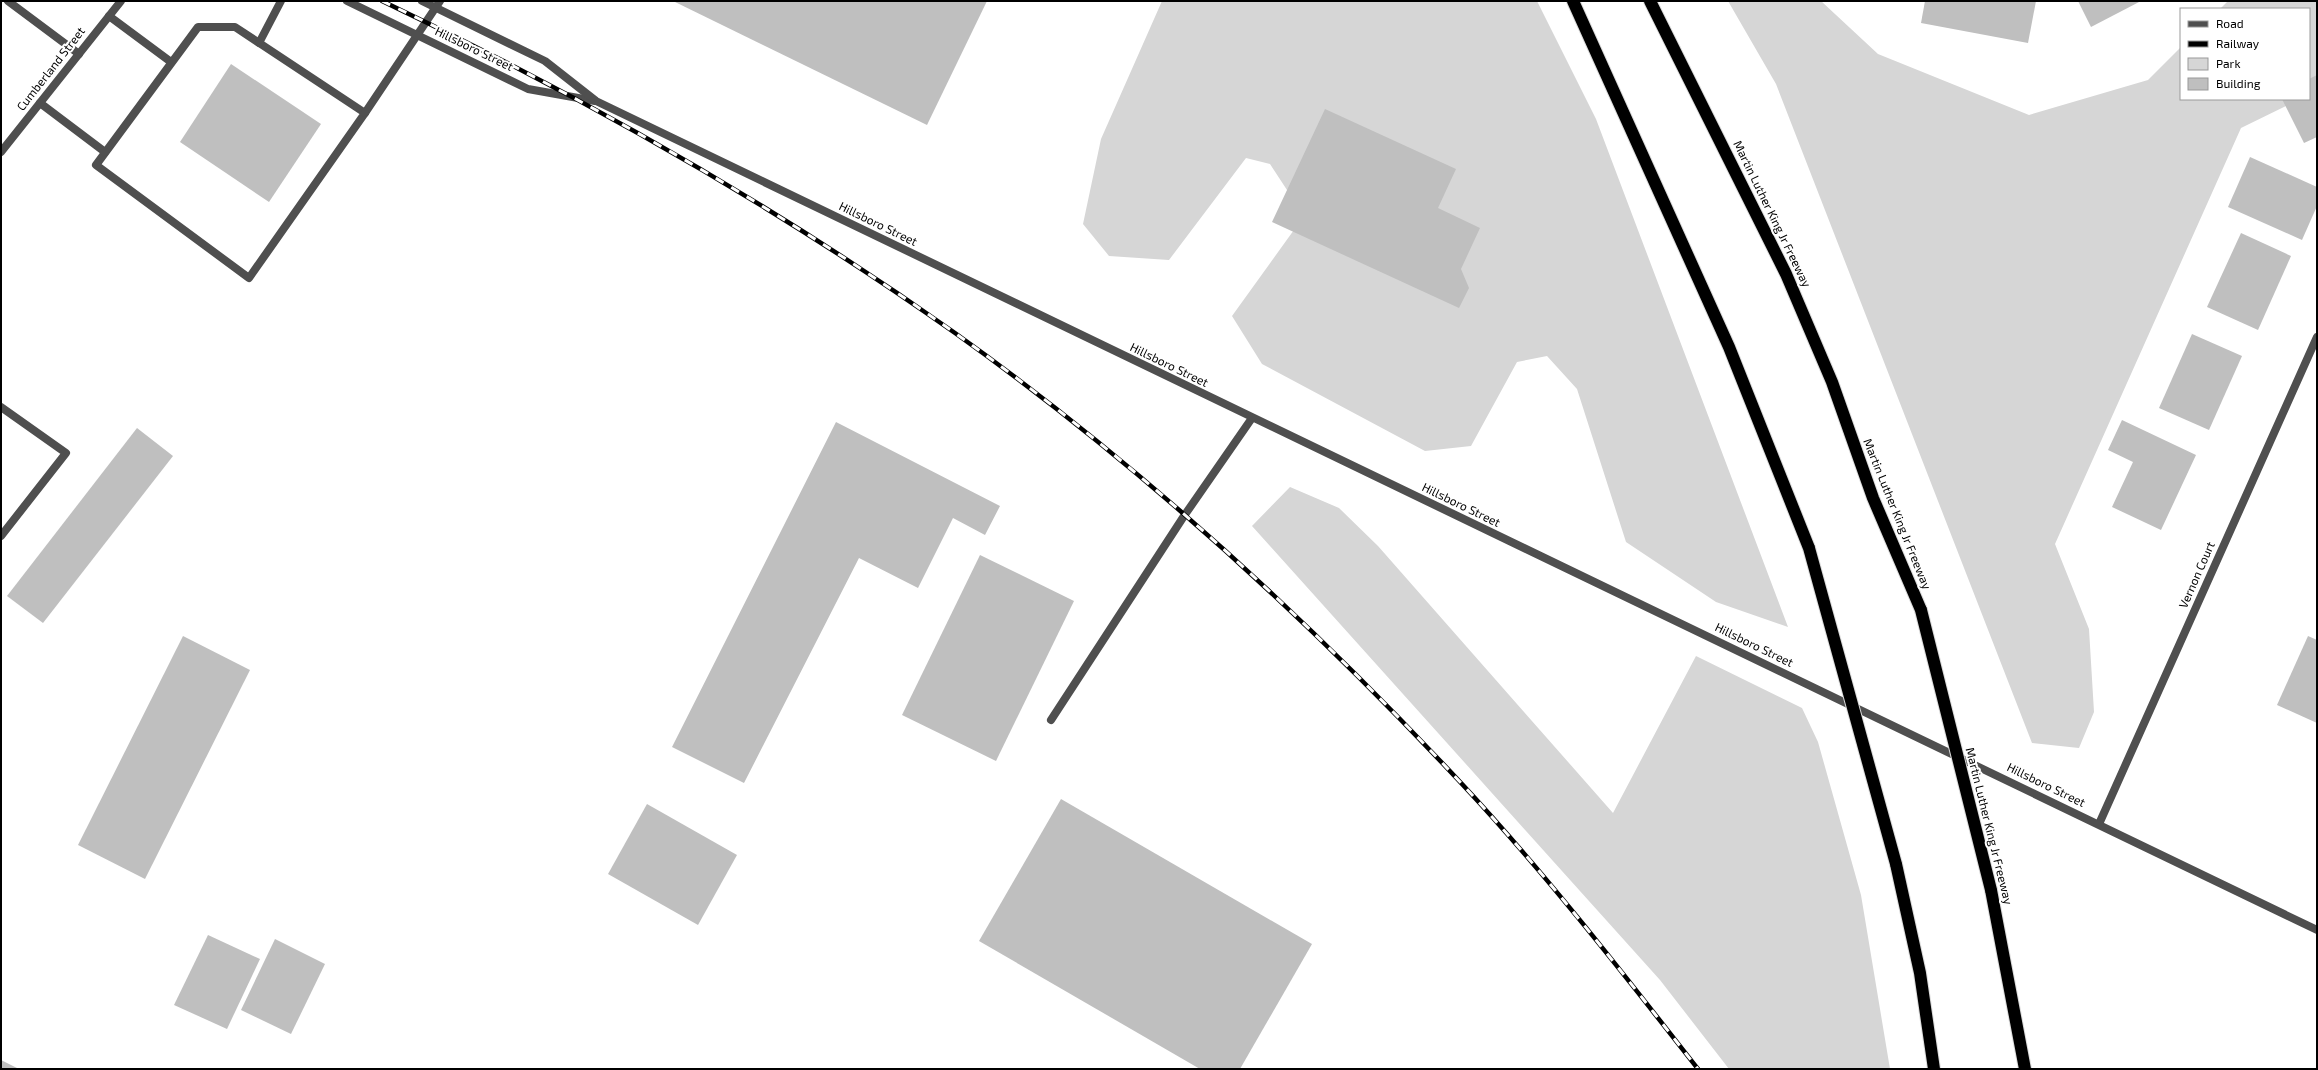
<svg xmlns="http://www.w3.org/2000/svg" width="2318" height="1070" font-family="'Exo 2',sans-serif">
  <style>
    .green { fill: #d6d6d6 }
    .building { fill: #bfbfbf }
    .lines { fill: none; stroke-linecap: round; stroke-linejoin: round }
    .motorway-casing { stroke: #dbdbdb; stroke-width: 14 }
    .service { stroke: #4f4f4f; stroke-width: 8 }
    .minor { stroke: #4f4f4f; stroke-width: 8 }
    .tertiary { stroke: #4f4f4f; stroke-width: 8 }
    .motorway { stroke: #000; stroke-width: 12 }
    .rail-casing { stroke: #000; stroke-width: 4.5 }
    .rail { stroke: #fff; stroke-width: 3; stroke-dasharray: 9; stroke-linecap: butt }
    .motorway-bridge-casing { stroke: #dbdbdb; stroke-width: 14; stroke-linecap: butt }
    .motorway-bridge { stroke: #000; stroke-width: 12 }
    .labels { text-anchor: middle; stroke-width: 4; stroke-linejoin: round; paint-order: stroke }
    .street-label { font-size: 12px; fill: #000; stroke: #fff }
  </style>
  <rect width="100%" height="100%" fill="#fff"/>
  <g class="green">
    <polygon points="1162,1 1537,1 1596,119 1788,627 1716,602 1626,542 1577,389 1547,356 1517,362 1471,446 1425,451 1262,364 1232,316 1304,216 1270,164 1246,158 1169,260 1109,256 1083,224 1101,139"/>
    <polygon points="1728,1 1821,1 1878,54 2029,115 2148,80 2181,47 2181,99 2300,99 2241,128 2055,544 2089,629 2094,712 2079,748 2032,743 1776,84"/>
    <polygon points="2228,1 2317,1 2317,91 2309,95 2309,9 2220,9"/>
    <polygon points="1290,487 1339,508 1378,546 1613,813 1696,656 1802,708 1818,742 1861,895 1890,1069 1729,1069 1660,980 1252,526"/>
  </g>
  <g class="building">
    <polygon points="673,1 987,1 927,125"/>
    <polygon points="1925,1 2036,1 2028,43 1921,23"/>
    <polygon points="2078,1 2141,1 2091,27"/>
    <polygon points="231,64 321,124 269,202 180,142"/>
    <polygon points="2317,75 2317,137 2304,143 2282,99 2309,99 2309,79"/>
    <polygon points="1325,109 1456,169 1438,208 1480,228 1461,269 1469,288 1459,308 1272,222"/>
    <polygon points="2250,157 2317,187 2317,206 2302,240 2228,207"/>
    <polygon points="2241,233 2291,256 2258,330 2207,307"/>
    <polygon points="2192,334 2242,356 2209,430 2159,408"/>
    <polygon points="2122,420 2196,455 2161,530 2112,507 2133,462 2108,450"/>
    <polygon points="836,422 1000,506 985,535 953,518 918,588 859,558 744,783 672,747"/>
    <polygon points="137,428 173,456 43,623 7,596"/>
    <polygon points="980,555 1074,601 996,761 902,715"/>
    <polygon points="183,636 250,670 145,879 78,845"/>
    <polygon points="2308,636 2317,640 2317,723 2277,705"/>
    <polygon points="1061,799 1312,944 1240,1069 1200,1069 979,941"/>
    <polygon points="647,804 737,855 698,925 608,874"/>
    <polygon points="208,935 260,959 227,1029 174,1005"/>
    <polygon points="275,939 325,964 291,1034 241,1010"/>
    <polygon points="1,1060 19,1069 1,1069"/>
  </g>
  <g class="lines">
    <g class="motorway-casing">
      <g id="motorway">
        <polyline points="1573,1 1729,347 1809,548"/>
        <polyline points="1650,1 1786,274 1832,382 1873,498 1921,610"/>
        <polyline points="1896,864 1920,973 1934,1069"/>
        <polyline points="1991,890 2025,1069"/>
      </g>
    </g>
    <g class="service">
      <polyline points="8,1 79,54"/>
      <polyline points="109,16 171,62"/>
      <polygon points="198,27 235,27 365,113 249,278 96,165"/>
      <polyline points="259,43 281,1"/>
      <polyline points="40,103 105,152"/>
      <polyline points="365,113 440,1"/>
      <polyline points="1,407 66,453 1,536"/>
      <polyline points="1051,720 1184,516 1252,418"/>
    </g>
    <polyline class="minor" points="2099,824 2317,337"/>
    <g class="tertiary">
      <polyline points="347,1 528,89 595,101"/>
      <polyline points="422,1 545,61 596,101 2317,930"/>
      <polyline points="1,152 121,1"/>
    </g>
    <use href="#motorway" class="motorway"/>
    <g class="rail-casing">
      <path id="rail" d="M382,1C582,96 774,205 955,333C1139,464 1308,619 1462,784C1546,874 1622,972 1698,1069"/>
    </g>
    <use href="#rail" class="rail"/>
    <g class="motorway-bridge-casing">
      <g id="motorway-bridge">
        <polyline points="1809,548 1896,864"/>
        <polyline points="1921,610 1991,890"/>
      </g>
    </g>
    <use href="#motorway-bridge" class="motorway-bridge"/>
  </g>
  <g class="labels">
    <g class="street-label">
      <text transform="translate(474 49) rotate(26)" y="4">Hillsboro Street</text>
      <text transform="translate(51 69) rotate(-52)" y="4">Cumberland Street</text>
      <text transform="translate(1772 214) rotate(64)" y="4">Martin Luther King Jr Freeway</text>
      <text transform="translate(878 224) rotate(26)" y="4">Hillsboro Street</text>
      <text transform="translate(1169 365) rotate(26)" y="4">Hillsboro Street</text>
      <text transform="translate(1461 505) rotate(26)" y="4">Hillsboro Street</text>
      <text transform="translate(1897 514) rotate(68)" y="4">Martin Luther King Jr Freeway</text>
      <text transform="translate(2197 575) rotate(-66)" y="4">Vernon Court</text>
      <text transform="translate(1754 645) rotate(26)" y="4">Hillsboro Street</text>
      <text transform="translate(2046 785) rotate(26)" y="4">Hillsboro Street</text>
      <text transform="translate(1989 826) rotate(76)" y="4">Martin Luther King Jr Freeway</text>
    </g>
  </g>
  <rect width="2318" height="1070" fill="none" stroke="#000000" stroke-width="4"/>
  <rect x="2180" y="8" width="130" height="92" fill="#ffffff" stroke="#999999"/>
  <rect x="2188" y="21" width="20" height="6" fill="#4f4f4f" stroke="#999999"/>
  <text x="2216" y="28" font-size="12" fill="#000000">Road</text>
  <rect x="2188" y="41" width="20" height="6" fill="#000000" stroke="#999999"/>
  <text x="2216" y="48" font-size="12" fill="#000000">Railway</text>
  <rect x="2188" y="58" width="20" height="12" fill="#d6d6d6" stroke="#999999"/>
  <text x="2216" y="68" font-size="12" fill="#000000">Park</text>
  <rect x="2188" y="78" width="20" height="12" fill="#bfbfbf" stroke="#999999"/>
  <text x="2216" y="88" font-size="12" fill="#000000">Building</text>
</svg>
